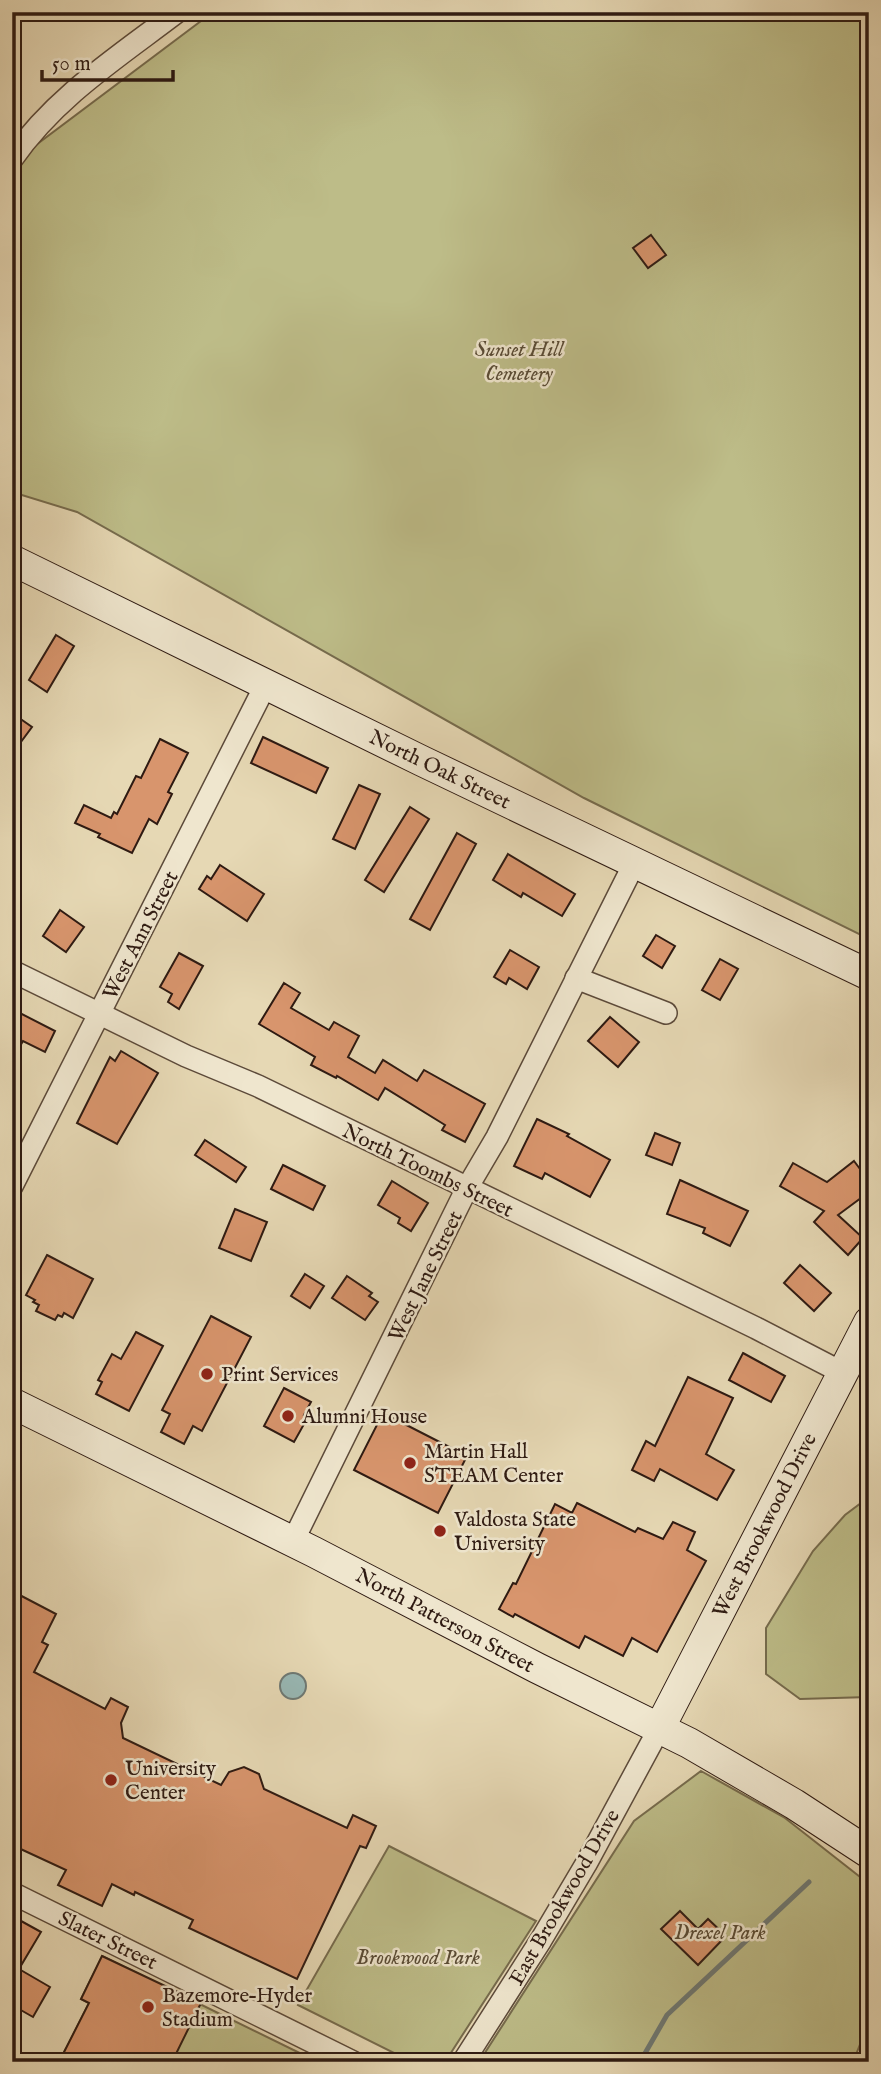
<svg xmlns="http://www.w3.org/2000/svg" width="881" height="2074" font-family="'IM FELL English',serif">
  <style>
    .green { fill: #bdbc88; stroke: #766b4d; stroke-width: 2 }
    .water { fill: #98b8b5; stroke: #6e7974; stroke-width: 2 }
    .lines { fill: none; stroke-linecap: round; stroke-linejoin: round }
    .stream { stroke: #6e7974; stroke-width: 5 }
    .building { fill: #d8956d; stroke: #2e1a12; stroke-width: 2 }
    .minor-casing { stroke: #5c4a3a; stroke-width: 24 }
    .secondary-casing { stroke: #2e1a12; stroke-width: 32 }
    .minor { stroke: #efe6ce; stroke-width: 21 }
    .secondary { stroke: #efe6ce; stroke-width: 30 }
    .poi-dot { fill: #8f2418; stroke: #efe6ce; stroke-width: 2.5 }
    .labels { text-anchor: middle; stroke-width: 5; stroke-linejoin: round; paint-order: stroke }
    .park-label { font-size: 21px; font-style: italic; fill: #594b35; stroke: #efe6ce }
    .street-label { font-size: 21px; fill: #2e1a12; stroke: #efe6ce }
    .poi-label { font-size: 21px; fill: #2e1a12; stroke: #efe6ce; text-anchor: start }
  </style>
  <rect width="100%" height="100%" fill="#e6d8b4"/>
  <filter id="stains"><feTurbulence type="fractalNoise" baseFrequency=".00286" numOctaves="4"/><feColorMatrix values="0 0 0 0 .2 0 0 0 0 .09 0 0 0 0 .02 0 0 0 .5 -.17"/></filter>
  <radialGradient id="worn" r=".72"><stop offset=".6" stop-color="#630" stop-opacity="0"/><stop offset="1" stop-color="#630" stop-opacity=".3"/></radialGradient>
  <g class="green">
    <polygon points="213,12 869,12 869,939 584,798 77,512 12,492 12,175 32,148"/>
    <polygon points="869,1497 869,1697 800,1699 766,1674 766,1628 813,1551 845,1515"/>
    <polygon points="701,1771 785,1818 869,1884 869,2022 853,2062 479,2062 634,1821"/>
    <polygon points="389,1846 536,1921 445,2062 412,2062 298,2005"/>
    <polygon points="102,1956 318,2062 59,2062 89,2003 81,1999"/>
  </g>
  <circle class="water" cx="293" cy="1686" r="13"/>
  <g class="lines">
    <polyline class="stream" points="640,2062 667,2015 809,1882"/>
  </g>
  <g class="building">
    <polygon points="651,235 666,255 648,268 633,248"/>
    <polygon points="56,635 74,646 47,692 29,680"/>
    <polygon points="12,713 32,727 12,754"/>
    <polygon points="263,737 328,768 316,793 251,763"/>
    <polygon points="160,739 188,753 168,792 172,794 157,824 149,819 132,853 98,837 100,834 75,823 84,805 111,818 114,812 117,814 136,776 141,778"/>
    <polygon points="359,785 380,794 355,849 333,839"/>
    <polygon points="410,807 429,819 384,892 365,880"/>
    <polygon points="457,833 476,844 430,930 410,919"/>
    <polygon points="508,854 575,894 562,916 523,893 521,897 493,880"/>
    <polygon points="220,865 264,894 247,921 199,889 207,876 211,879"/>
    <polygon points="60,910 84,927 66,952 43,936"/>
    <polygon points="656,935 675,946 662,968 643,956"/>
    <polygon points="510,950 539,967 527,989 509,978 506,984 494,977"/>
    <polygon points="179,953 203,966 179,1009 168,1002 172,994 160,987"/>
    <polygon points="720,959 738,969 720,1000 702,990"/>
    <polygon points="284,983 300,993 291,1008 329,1030 334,1022 359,1036 348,1057 375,1073 383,1060 417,1081 424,1070 485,1104 465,1142 442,1130 445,1125 385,1088 378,1100 337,1076 336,1078 311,1065 315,1057 259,1024"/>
    <polygon points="12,1009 55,1031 45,1052 23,1041 12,1060"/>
    <polygon points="610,1017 639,1042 618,1067 588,1041"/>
    <polygon points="121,1051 158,1073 117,1144 77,1123 110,1057 115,1061"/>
    <polygon points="537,1119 569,1134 567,1136 610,1160 590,1197 545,1173 542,1179 514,1166"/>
    <polygon points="655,1133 680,1143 672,1165 646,1155"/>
    <polygon points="205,1140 246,1167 236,1182 195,1155"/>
    <polygon points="854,1161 869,1181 869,1192 838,1215 863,1238 848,1255 814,1222 824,1211 780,1186 793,1163 827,1182"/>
    <polygon points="283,1165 325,1186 313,1210 271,1189"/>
    <polygon points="680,1180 748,1211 730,1246 703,1233 705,1228 667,1214"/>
    <polygon points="392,1181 428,1203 411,1231 398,1223 400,1218 378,1205"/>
    <polygon points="235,1209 267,1222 251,1261 219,1248"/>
    <polygon points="47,1255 93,1279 73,1318 64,1313 62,1317 58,1315 55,1320 36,1311 39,1305 33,1302 35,1300 26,1295"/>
    <polygon points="800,1265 831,1293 814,1311 784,1283"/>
    <polygon points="305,1274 324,1286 310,1308 291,1296"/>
    <polygon points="347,1276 372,1293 369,1296 378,1302 365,1320 332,1298"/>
    <polygon points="211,1316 251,1337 202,1431 193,1426 184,1444 161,1432 170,1414 162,1410"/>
    <polygon points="136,1332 163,1346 129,1411 96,1394 102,1382 98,1380 112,1354 121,1359"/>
    <polygon points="743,1353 785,1376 771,1402 729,1380"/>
    <polygon points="688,1377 733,1398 706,1454 734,1470 717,1500 660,1469 654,1481 632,1470 646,1441 655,1446"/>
    <polygon points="284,1388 311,1402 304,1415 308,1417 294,1442 264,1426"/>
    <polygon points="383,1413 467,1456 438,1513 354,1470"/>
    <polygon points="577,1503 635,1532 638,1528 663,1539 673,1522 695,1532 687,1550 706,1561 657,1652 632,1638 623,1656 585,1636 579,1648 515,1614 513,1617 499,1609 513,1583 516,1584 555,1504 572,1513"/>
    <polygon points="12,1591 56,1614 42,1642 48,1645 34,1672 105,1709 111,1698 128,1707 121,1723 123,1738 221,1785 229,1772 244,1767 259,1774 264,1789 347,1828 353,1815 376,1826 366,1848 360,1846 297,1979 189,1928 193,1920 135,1892 134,1895 112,1884 102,1906 58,1885 66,1870 12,1845"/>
    <polygon points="680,1911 698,1929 708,1919 726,1936 698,1965 661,1929"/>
    <polygon points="12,1916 41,1932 19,1969 50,1987 33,2017 12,2005"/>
    <polygon points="102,1956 201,2003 172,2062 59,2062 89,2003 81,1999"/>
  </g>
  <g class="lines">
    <g class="minor-casing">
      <g id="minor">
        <path d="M12,159C55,97 118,57 177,12"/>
        <polyline points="12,971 186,1056 258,1086 756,1328 843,1373"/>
        <polyline points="576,978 666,1013"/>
        <polyline points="12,1186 266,684"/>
        <polyline points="293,1541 467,1188 497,1137 635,862"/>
        <polyline points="12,1893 353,2062"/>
        <polyline points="463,2062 541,1940 586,1864 659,1729"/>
      </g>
    </g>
    <g class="secondary-casing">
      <g id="secondary">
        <polyline points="12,560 422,761 869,975"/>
        <polyline points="12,1403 314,1552 537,1668 689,1743 794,1804 869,1853"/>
        <polyline points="659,1729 869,1322"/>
      </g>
    </g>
    <use href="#minor" class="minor"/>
    <use href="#secondary" class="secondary"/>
  </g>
  <g class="poi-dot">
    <circle cx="207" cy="1374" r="7"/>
    <circle cx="288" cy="1416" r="7"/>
    <circle cx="410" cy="1463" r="7"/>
    <circle cx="440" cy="1531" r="7"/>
    <circle cx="111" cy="1780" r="7"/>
    <circle cx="148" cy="2007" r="7"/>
  </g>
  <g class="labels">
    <g class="park-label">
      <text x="519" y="356">Sunset Hill<tspan x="519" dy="24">Cemetery</tspan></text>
      <text x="720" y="1939">Drexel Park</text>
      <text x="418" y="1964">Brookwood Park</text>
    </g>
    <g class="street-label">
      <text transform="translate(440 769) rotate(26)" y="7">North Oak Street</text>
      <text transform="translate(140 935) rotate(-63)" y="7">West Ann Street</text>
      <text transform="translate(428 1170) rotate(26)" y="7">North Toombs Street</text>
      <text transform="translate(425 1276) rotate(-64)" y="7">West Jane Street</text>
      <text transform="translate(764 1525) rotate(-63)" y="7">West Brookwood Drive</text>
      <text transform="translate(445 1620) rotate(28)" y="7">North Patterson Street</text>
      <text transform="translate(564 1897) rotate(-60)" y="7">East Brookwood Drive</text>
      <text transform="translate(108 1940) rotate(26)" y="7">Slater Street</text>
    </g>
    <g class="poi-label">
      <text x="221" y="1381">Print Services</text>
      <text x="302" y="1423">Alumni House</text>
      <text x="424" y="1458">Martin Hall<tspan x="424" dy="24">STEAM Center</tspan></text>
      <text x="454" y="1526">Valdosta State<tspan x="454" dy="24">University</tspan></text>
      <text x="125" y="1775">University<tspan x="125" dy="24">Center</tspan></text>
      <text x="162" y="2002">Bazemore–Hyder<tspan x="162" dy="24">Stadium</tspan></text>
    </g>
  </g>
  <rect width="881" height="2074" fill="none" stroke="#e6d8b4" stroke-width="42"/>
  <rect x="14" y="14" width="853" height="2046" fill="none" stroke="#2e1a12" stroke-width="3.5"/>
  <rect x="21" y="21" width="839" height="2032" fill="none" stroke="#2e1a12" stroke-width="2"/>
  <path d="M42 70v10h131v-10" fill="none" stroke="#2e1a12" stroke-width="3.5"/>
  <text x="52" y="70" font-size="21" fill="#2e1a12" stroke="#efe6ce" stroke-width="5" paint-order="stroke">50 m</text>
  <rect width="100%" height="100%" filter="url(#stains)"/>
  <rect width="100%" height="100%" fill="url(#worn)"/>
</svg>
